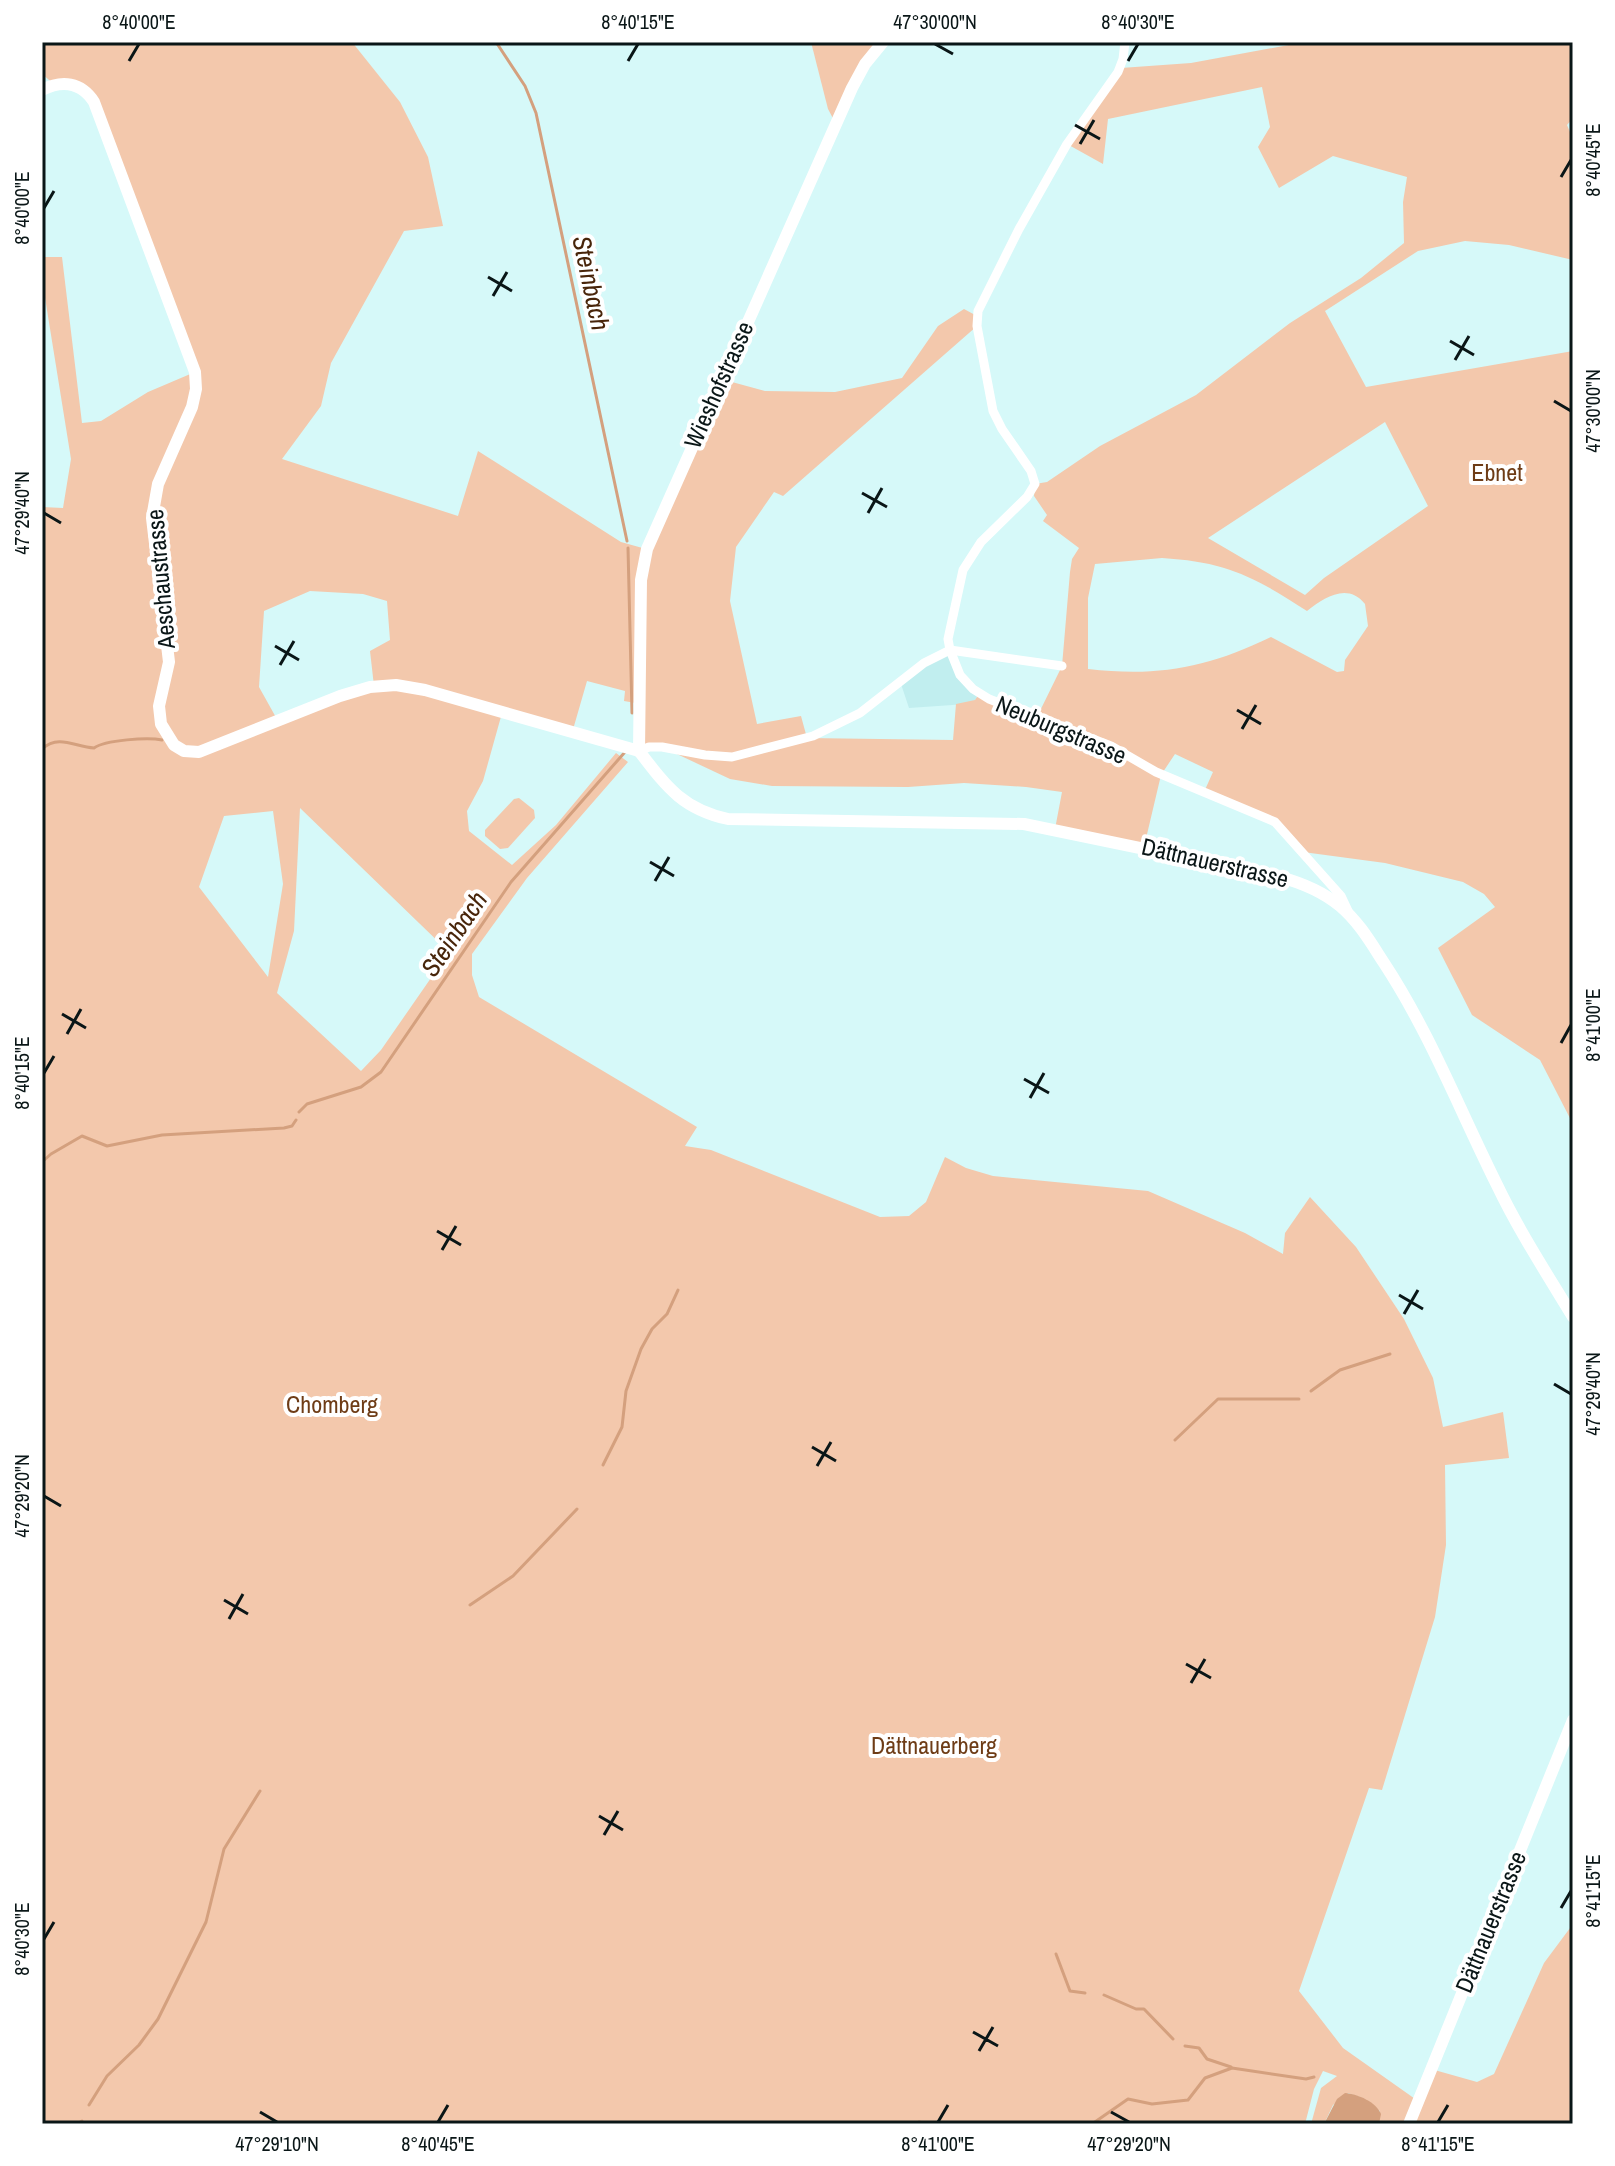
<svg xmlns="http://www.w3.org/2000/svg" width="1615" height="2166" font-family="'Archivo Narrow',sans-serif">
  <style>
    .built { fill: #c1eeef }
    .green { fill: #f3c8ac; fill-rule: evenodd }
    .water { fill: #d4a07e }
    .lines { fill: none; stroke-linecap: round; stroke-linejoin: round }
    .stream { stroke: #d4a07e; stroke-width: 3 }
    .street { stroke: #fff; stroke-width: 9 }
    .secondary { stroke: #fff; stroke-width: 12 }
    .ticks { fill: none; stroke: #0a1617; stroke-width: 3 }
    .labels { text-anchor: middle; stroke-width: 8; stroke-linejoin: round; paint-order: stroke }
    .street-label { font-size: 24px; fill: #0a1617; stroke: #fff }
    .park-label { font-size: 24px; fill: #6e3c16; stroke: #fff }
    .water-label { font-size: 26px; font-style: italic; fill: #48250a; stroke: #fff }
    .neatline { fill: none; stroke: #0a1617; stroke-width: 3 }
    .ticks-label { font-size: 20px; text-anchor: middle; fill: #0a1617 }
  </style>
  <rect width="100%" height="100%" fill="#d6f9f9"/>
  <polygon class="built" points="950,650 958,670 979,694 975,700 967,704 909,708 900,681"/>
  <g class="green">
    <path d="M42,42H352L400,102L428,157L443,226L404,231L331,363L321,406L282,459L458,516L478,451L621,542L646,549L721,379L765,391L835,392L902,378L938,326L964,309L977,316V326L783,496L774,492L736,547L730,601L757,724L801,716L807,738L953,740L956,704L975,700L979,694L1036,719L1062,666L1070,572L1072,559L1079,548L1043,521L1047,515L1034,496L1035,484L1047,482L1100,446L1196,395L1290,323L1361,278L1404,243L1403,202L1407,177L1333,156L1279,188L1258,147L1270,127L1262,87L1108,119L1103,164L1067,144L1121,68L1191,63L1305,42H1573V118L1567,125L1573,139V260L1509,245L1465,241L1418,251L1325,311L1366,387L1573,351V1124L1540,1060L1472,1015L1438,948L1495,907L1484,894L1463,882L1385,863L1303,852L1283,828L1204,792L1213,772L1175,754L1161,775L1144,847L1055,829L1062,792L1026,787L964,783L908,787L772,786L730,779L662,747L639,751L641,704L624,701L625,691L587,681L572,733L502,713L483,781L467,811L469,831L512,865L556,825L616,753L628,762L527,878L472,954V975L479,997L697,1127L685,1146L711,1150L880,1217L909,1216L926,1202L945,1157L966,1168L993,1176L1148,1191L1245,1233L1283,1254L1285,1233L1310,1197L1356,1247L1404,1319L1433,1378L1443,1427L1503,1412L1509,1458L1445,1465L1446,1545L1435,1617L1382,1790L1369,1788L1299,1991L1343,2048L1418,2101L1431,2069L1477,2082L1494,2074L1544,1963L1573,1924V2124H1379L1380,2111L1360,2097L1348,2093L1333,2105L1324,2124H1311L1321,2088L1337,2076L1323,2071L1314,2089L1305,2124H42V507L63,508L71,459L42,279V257H62L82,423L101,421L148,392L195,372L90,96L55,85L42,74ZM1385,422L1428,506L1324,578L1305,595L1208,538ZM1162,558C1226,562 1253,576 1307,611C1324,598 1347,582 1365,604L1368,626L1345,660L1344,671L1337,672L1271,637C1207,668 1158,677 1088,669V598L1095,564ZM310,591L363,594L387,601L390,640L370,651L374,686L278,721L259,687L264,611ZM300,808L449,952L381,1050L361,1071L277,993L294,931ZM273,811L283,884L268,977L199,887L224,816Z"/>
    <polygon points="811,42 883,42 836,124 828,109"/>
    <polygon points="519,798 534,810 535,818 508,848 500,849 485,836 485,830 514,799"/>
  </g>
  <path class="water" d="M1345,2093C1358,2094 1376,2102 1381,2114L1379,2124H1324L1337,2099Z"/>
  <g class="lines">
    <g class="stream">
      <polyline points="496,42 525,86 536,113 627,541"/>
      <polyline points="628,548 632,713"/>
      <path d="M42,749C59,734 75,747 94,748C105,740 148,737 162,740"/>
      <polyline points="299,1112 307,1104 361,1087 381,1072 511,882 625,752"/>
      <polyline points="42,1162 51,1154 82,1136 107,1146 162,1135 284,1128 292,1126 296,1120"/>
      <polyline points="1311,1391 1340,1370 1390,1354"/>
      <polyline points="1175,1440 1218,1399 1299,1399"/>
      <polyline points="603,1465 622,1427 626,1391 641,1349 652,1329 667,1314 678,1290"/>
      <polyline points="470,1605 513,1576 577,1509"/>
      <polyline points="1056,1954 1070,1991 1085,1993"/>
      <polyline points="1104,1995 1136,2009 1144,2009 1173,2039"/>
      <polyline points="1185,2046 1199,2048 1207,2059 1231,2067"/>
      <polyline points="89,2105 107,2076 139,2045 158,2019 206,1922 224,1849 260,1791"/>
      <polyline points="919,2122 926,2124"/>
      <polyline points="77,2124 82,2121"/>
      <polyline points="1092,2124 1128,2099 1152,2104 1188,2100 1205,2078 1232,2068 1306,2079 1314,2077"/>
    </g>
    <g class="street">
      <polyline points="1125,42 1123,59 1118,72 1067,144 1019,229 978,311 977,326 993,411 1002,429 1031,471 1035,484 1027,497 981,542 963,570 948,639 950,650 960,675 973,689 989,699 1111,746 1156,772 1275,822 1341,896 1349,913"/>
      <polyline points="639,751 649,747 662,747 705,755 732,757 813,736 860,713 924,663 950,650 1062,666"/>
    </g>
    <g class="secondary">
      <path d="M42,90C62,80 81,82 94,102L195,372L196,389L192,407L158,484L152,518L169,662L159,706L161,724L174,745L184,751L199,752L340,696L370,687L396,685L425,690L639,751"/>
      <path d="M639,751C666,786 682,809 728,819L1024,824L1280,877C1302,883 1322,891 1340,906C1359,922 1371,943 1384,963C1430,1033 1460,1111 1497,1185C1519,1231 1547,1274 1573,1317"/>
      <polyline points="639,751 641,580 647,549 852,88 865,64 883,42"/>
      <polyline points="1409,2124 1573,1720"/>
    </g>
  </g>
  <path class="ticks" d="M935,44L953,54M129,61L139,44M628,61L638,44M1128,61L1138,44M1075,125L1100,139M1080,144L1094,120M1561,177L1571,160M44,208L54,191M488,277L512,291M493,296L507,272M1450,341L1474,355M1455,360L1469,336M1554,401L1571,411M862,493L887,507M44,513L61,523M868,513L882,488M275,646L299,660M280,665L294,641M1237,710L1261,724M1242,729L1256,705M650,862L674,876M655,881L669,857M62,1014L86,1028M67,1034L81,1009M1561,1043L1571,1025M44,1073L54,1056M1024,1079L1049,1093M1030,1098L1044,1073M437,1231L461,1245M442,1250L456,1226M1399,1295L1423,1309M1404,1314L1418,1290M1554,1384L1571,1394M812,1447L836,1461M817,1466L831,1442M44,1496L61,1506M224,1600L248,1614M229,1619L243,1594M1186,1664L1211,1678M1191,1683L1205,1659M599,1816L623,1830M604,1835L618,1811M1561,1908L1571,1891M44,1939L54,1922M973,2032L998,2046M979,2051L993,2027M260,2112L277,2122M1111,2112L1129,2122M438,2122L448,2105M938,2122L948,2105M1438,2122L1448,2105"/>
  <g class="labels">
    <g class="street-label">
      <text transform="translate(719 385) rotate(-66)" y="8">Wieshofstrasse</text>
      <text transform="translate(161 579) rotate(-95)" y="8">Aeschaustrasse</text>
      <text transform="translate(1061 730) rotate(23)" y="8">Neuburgstrasse</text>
      <text transform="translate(1215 863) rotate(13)" y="8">Dättnauerstrasse</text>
      <text transform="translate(1491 1922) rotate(-68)" y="8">Dättnauerstrasse</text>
    </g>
    <g class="park-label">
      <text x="1497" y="481">Ebnet</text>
      <text x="332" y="1413">Chomberg</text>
      <text x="934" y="1754">Dättnauerberg</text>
    </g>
    <g class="water-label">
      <text transform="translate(591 283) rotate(78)" y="9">Steinbach</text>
      <text transform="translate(454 934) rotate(-56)" y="9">Steinbach</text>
    </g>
  </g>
  <rect width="1615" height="2166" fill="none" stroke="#ffffff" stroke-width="88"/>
  <rect x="44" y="44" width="1527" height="2078" class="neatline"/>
  <g class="ticks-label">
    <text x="139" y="29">8°40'00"E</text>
    <text x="638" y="29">8°40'15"E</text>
    <text x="935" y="29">47°30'00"N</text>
    <text x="1138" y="29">8°40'30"E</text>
    <text transform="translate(1593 160) rotate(-90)" y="7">8°40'45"E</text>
    <text transform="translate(22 208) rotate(-90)" y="7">8°40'00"E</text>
    <text transform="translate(1593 411) rotate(-90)" y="7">47°30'00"N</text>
    <text transform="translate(22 513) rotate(-90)" y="7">47°29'40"N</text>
    <text transform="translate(1593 1025) rotate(-90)" y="7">8°41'00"E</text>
    <text transform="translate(22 1073) rotate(-90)" y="7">8°40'15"E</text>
    <text transform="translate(1593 1394) rotate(-90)" y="7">47°29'40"N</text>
    <text transform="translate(22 1496) rotate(-90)" y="7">47°29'20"N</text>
    <text transform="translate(1593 1891) rotate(-90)" y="7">8°41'15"E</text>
    <text transform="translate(22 1939) rotate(-90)" y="7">8°40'30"E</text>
    <text x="277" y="2151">47°29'10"N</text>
    <text x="438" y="2151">8°40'45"E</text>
    <text x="938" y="2151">8°41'00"E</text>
    <text x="1129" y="2151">47°29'20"N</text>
    <text x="1438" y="2151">8°41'15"E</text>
  </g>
</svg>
